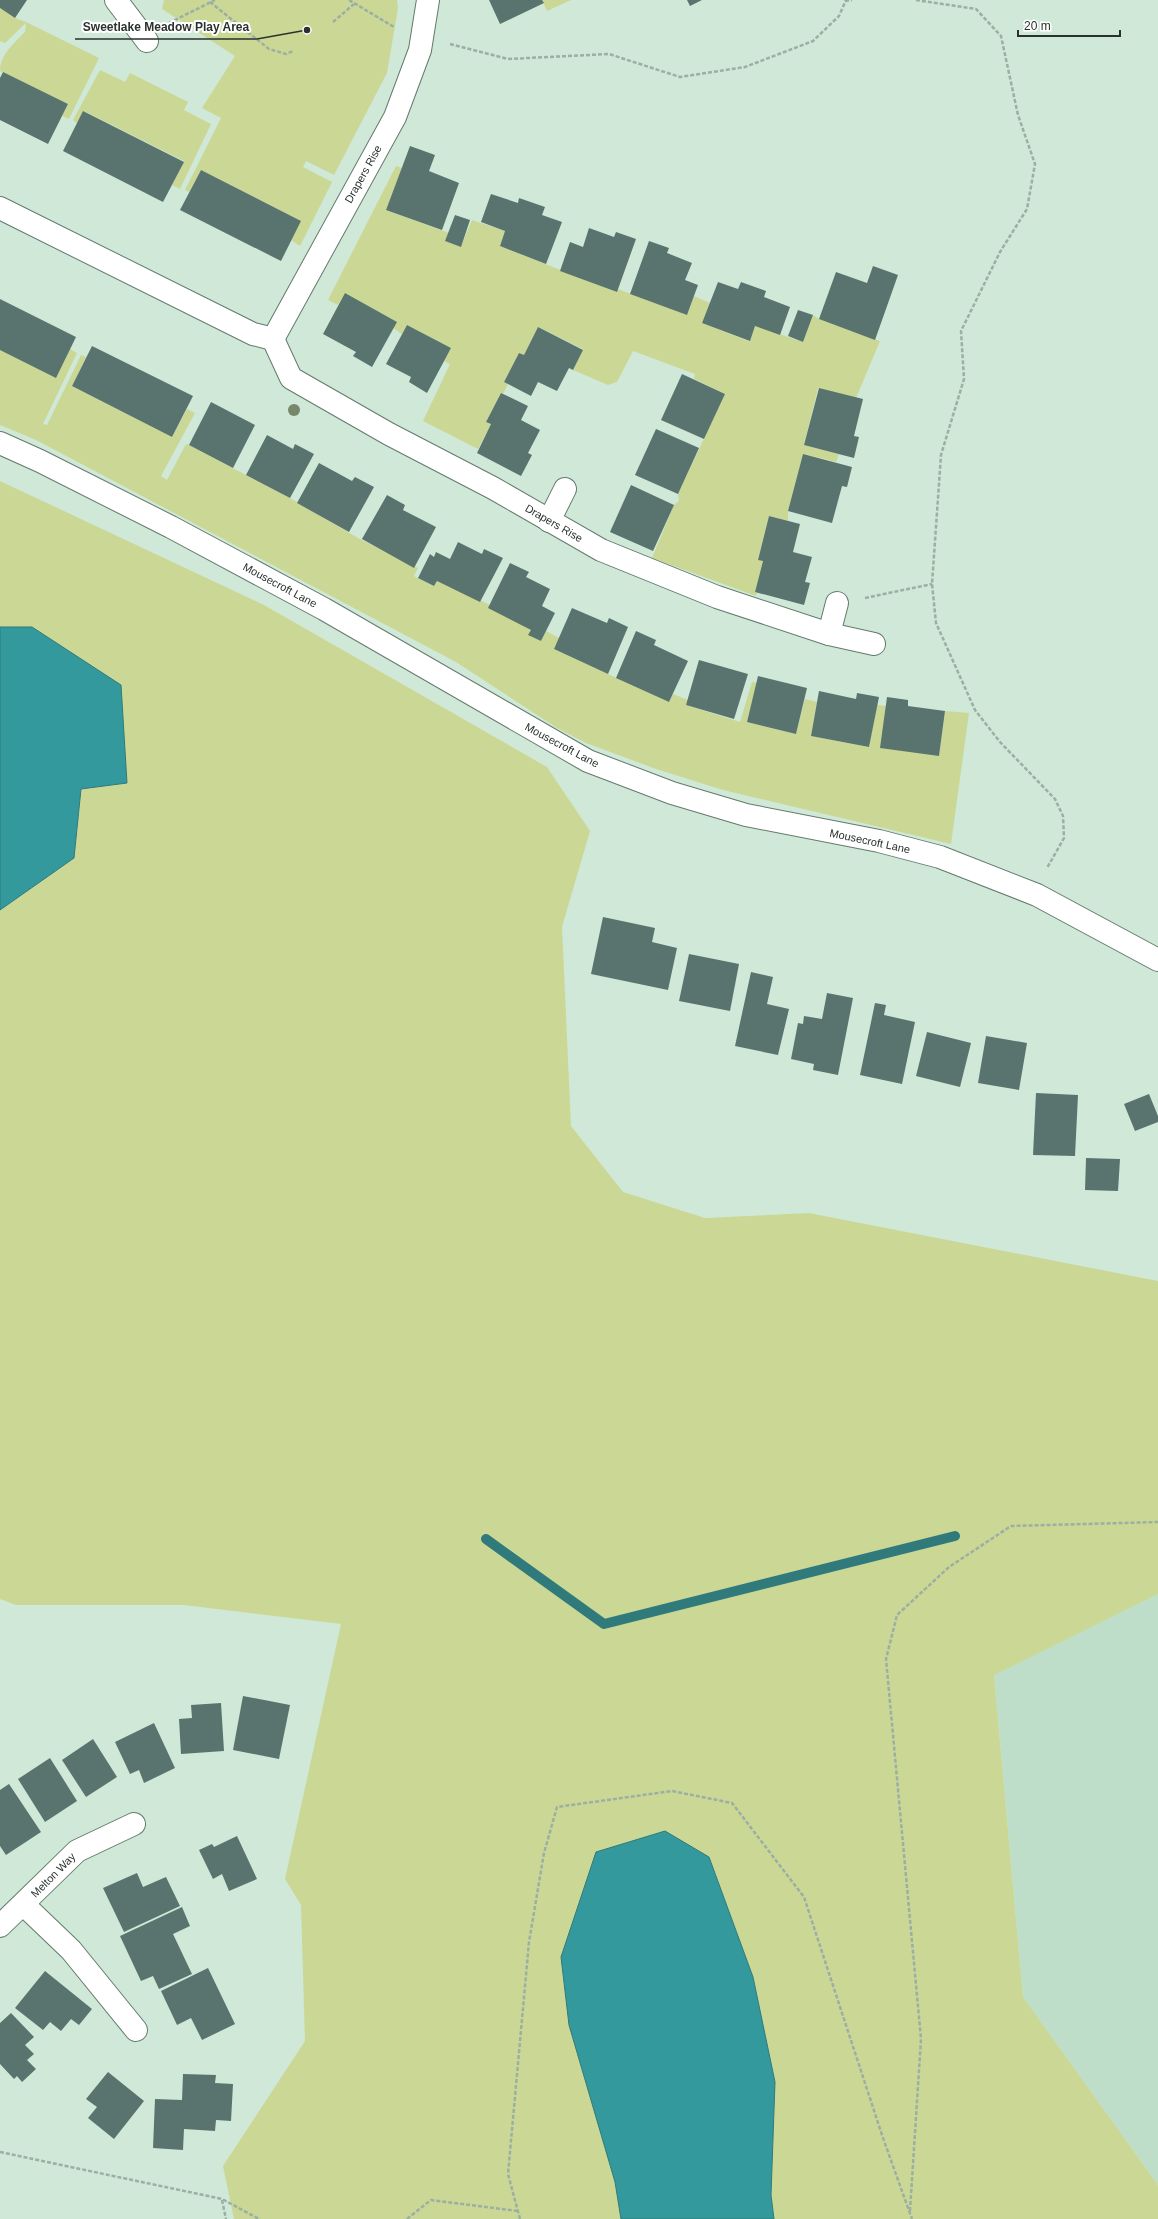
<svg xmlns="http://www.w3.org/2000/svg" width="1158" height="2219" font-family="Helvetica,sans-serif">
  <style>
    .built { fill: #bedeca }
    .green { fill: #cbd895 }
    .water { fill: #33999d; stroke: #307a7b }
    .lines { fill: none; stroke-linecap: round; stroke-linejoin: round }
    .stream { stroke: #307a7b; stroke-width: 10 }
    .building { fill: #59746e }
    .minor-casing { stroke: #647a6c; stroke-width: 24 }
    .path { stroke: #9bafa2; stroke-width: 2.5; stroke-dasharray: 4 2; stroke-linecap: butt }
    .minor { stroke: #fff; stroke-width: 22 }
    .tree { fill: #78866a }
    .labels { text-anchor: middle; stroke-width: 4; stroke-linejoin: round; paint-order: stroke }
    .street-label { font-size: 11px; fill: #29322c; stroke: #fff }
    .leader { fill: none; stroke: #29322c; stroke-width: 1.5 }
    .callout-dot { fill: #29322c; stroke: #fff; stroke-width: 1.5 }
    .callout-label { font-size: 12px; text-anchor: middle; font-weight: bold; fill: #29322c; stroke: #fff; stroke-width: 4; stroke-linejoin: round; paint-order: stroke }
  </style>
  <rect width="100%" height="100%" fill="#cfe8d8"/>
  <polygon class="built" points="1158,1594 1158,2185 1023,1997 994,1674"/>
  <g class="green">
    <polygon points="164,0 397,0 398,8 387,73 334,175 306,161 303,167 332,182 300,246 291,240 301,221 201,170 189,192 185,190 221,118 202,108 235,56 162,9"/>
    <polygon points="542,0 571,0 547,11"/>
    <path d="M0,8L15,18L26,22L99,58L69,119L62,116L68,104L0,71C0,55 14,43 25,32L26,23L5,43L0,41Z"/>
    <polygon points="100,70 125,82 130,73 188,102 184,110 211,124 180,189 172,185 184,161 84,111 77,123 73,120"/>
    <polygon points="396,166 402,168 386,210 449,233 446,241 461,246 472,220 505,231 500,246 616,292 618,289 687,315 694,296 710,303 702,323 749,341 755,326 803,342 813,315 819,319 880,341 856,398 818,388 804,445 839,454 836,462 803,454 788,511 788,521 769,516 758,559 763,561 755,592 757,592 756,596 652,558 674,505 679,501 678,494 725,394 694,379 695,374 633,351 617,382 608,385 573,370 583,349 538,327 524,355 519,353 504,382 508,384 503,394 501,393 486,422 491,424 478,449 423,421 450,364 444,361 451,348 407,325 402,334 393,328 396,322 345,293 338,305 328,300"/>
    <polygon points="70,349 77,353 43,424 47,425 81,355 86,357 72,386 172,437 187,409 195,413 161,476 167,480 186,444 189,445 290,498 358,538 418,568 414,576 434,586 437,581 486,603 531,630 529,635 541,641 546,631 559,638 554,649 669,702 673,694 688,700 686,705 740,722 752,682 757,683 747,722 796,734 805,699 817,702 811,736 869,747 877,705 886,706 939,756 945,711 969,713 951,844 723,790 656,769 586,743 557,728 456,662 36,440 0,425 0,350"/>
    <polygon points="0,481 264,605 547,767 590,831 562,927 571,1126 623,1192 705,1218 809,1213 1158,1281 1158,1594 994,1675 1023,1997 1158,2185 1158,2219 774,2219 771,2195 775,2082 753,1977 709,1857 615,2182 621,2219 234,2219 223,2166 305,2041 301,1905 285,1879 341,1624 184,1605 16,1605 0,1599 0,910 74,858 81,789 127,783 32,628 0,627"/>
  </g>
  <g class="water">
    <polygon points="0,627 32,627 121,685 127,783 81,789 74,858 0,910"/>
    <polygon points="665,1831 709,1857 753,1977 775,2082 771,2195 774,2219 621,2219 615,2182 569,2025 561,1957 596,1852"/>
  </g>
  <g class="lines">
    <polyline class="stream" points="486,1539 604,1624 955,1536"/>
  </g>
  <g class="building">
    <polygon points="0,0 27,0 15,18 0,8"/>
    <polygon points="489,0 542,0 544,3 500,24"/>
    <polygon points="687,0 702,0 690,6"/>
    <polygon points="3,72 68,104 48,144 0,120 0,78"/>
    <polygon points="83,111 184,162 163,202 63,151"/>
    <polygon points="410,146 435,155 429,171 459,183 442,230 386,210"/>
    <polygon points="201,170 301,221 281,261 180,210"/>
    <polygon points="491,194 518,203 519,198 545,207 542,215 562,222 546,264 500,246 505,231 481,222"/>
    <polygon points="455,215 470,220 461,247 445,241"/>
    <polygon points="589,228 614,237 616,232 636,239 617,292 560,271 570,242 583,247"/>
    <polygon points="649,241 669,248 667,253 692,263 685,280 698,285 687,315 630,294"/>
    <polygon points="873,266 898,275 875,340 819,319 836,272 867,283"/>
    <polygon points="718,282 738,289 741,282 766,291 764,297 790,307 780,335 755,326 750,341 702,323"/>
    <polygon points="345,293 397,322 372,367 353,356 356,352 323,334"/>
    <polygon points="0,299 76,337 56,378 0,350"/>
    <polygon points="798,310 813,315 803,342 788,336"/>
    <polygon points="407,325 451,348 427,393 409,382 411,377 386,364"/>
    <polygon points="538,327 583,350 573,370 569,368 557,391 538,382 531,396 504,382 519,353 524,355"/>
    <polygon points="92,346 193,396 172,437 72,386"/>
    <polygon points="682,374 725,394 704,439 661,420"/>
    <polygon points="819,388 863,399 854,436 859,437 854,458 804,445"/>
    <polygon points="501,393 528,406 521,420 540,430 528,453 532,455 521,476 477,453 491,424 486,422"/>
    <polygon points="211,402 255,425 233,468 189,445"/>
    <polygon points="656,429 699,448 678,494 635,475"/>
    <polygon points="267,435 293,449 295,444 314,454 290,498 246,475"/>
    <polygon points="803,454 852,467 847,487 842,486 832,523 788,511"/>
    <polygon points="319,463 352,481 355,477 374,487 349,532 297,503"/>
    <polygon points="631,485 674,505 653,551 610,532"/>
    <polygon points="387,495 405,505 403,510 436,527 414,568 362,539"/>
    <polygon points="769,516 800,524 793,552 812,557 805,582 810,583 804,605 755,592 763,561 758,560"/>
    <polygon points="458,542 482,554 484,549 503,558 480,602 437,581 434,586 418,578 430,554 434,557 436,552 450,559"/>
    <polygon points="510,563 529,572 526,577 550,589 542,606 555,613 541,641 528,635 531,630 488,608"/>
    <polygon points="572,608 607,623 609,618 628,627 608,674 554,649"/>
    <polygon points="636,631 656,640 654,645 688,661 669,702 616,678"/>
    <polygon points="699,660 748,674 734,719 686,705"/>
    <polygon points="758,676 807,688 796,734 747,722"/>
    <polygon points="819,691 856,699 857,693 879,697 869,747 811,736"/>
    <polygon points="887,697 908,700 908,706 945,711 939,756 880,748"/>
    <polygon points="603,917 655,928 652,942 677,948 668,990 591,974"/>
    <polygon points="689,954 739,964 730,1011 679,1001"/>
    <polygon points="751,972 773,977 767,1004 789,1009 778,1055 735,1046"/>
    <polygon points="827,993 853,998 838,1075 813,1070 814,1064 791,1059 798,1023 803,1024 804,1016 822,1019"/>
    <polygon points="875,1003 886,1005 884,1015 915,1022 902,1084 860,1075"/>
    <polygon points="927,1032 971,1043 960,1087 916,1076"/>
    <polygon points="986,1036 1027,1043 1019,1090 978,1083"/>
    <polygon points="1036,1093 1078,1095 1075,1156 1033,1155"/>
    <polygon points="1149,1094 1158,1116 1158,1122 1135,1131 1124,1104"/>
    <polygon points="1086,1158 1120,1159 1118,1191 1085,1190"/>
    <polygon points="243,1696 290,1705 279,1759 233,1750"/>
    <polygon points="221,1703 224,1751 181,1754 179,1719 192,1718 191,1705"/>
    <polygon points="154,1723 175,1768 144,1783 139,1770 130,1774 115,1742"/>
    <polygon points="93,1739 117,1777 86,1797 62,1760"/>
    <polygon points="50,1758 77,1801 45,1822 18,1779"/>
    <polygon points="9,1784 41,1832 6,1855 0,1846 0,1790"/>
    <polygon points="237,1836 257,1879 229,1891 222,1874 213,1879 199,1850 212,1844 214,1847"/>
    <polygon points="137,1873 143,1887 166,1877 180,1906 124,1932 103,1888"/>
    <polygon points="182,1907 190,1926 173,1934 192,1974 159,1989 153,1976 141,1981 120,1936"/>
    <polygon points="208,1968 235,2024 202,2040 191,2018 177,2025 161,1991"/>
    <polygon points="45,1971 92,2009 79,2025 71,2019 61,2031 50,2022 43,2030 15,2008"/>
    <polygon points="11,2013 34,2037 25,2045 34,2054 27,2060 36,2069 22,2082 17,2076 14,2079 0,2064 0,2023"/>
    <polygon points="108,2072 144,2101 114,2139 88,2118 97,2107 86,2099"/>
    <polygon points="183,2074 216,2075 215,2083 233,2084 231,2121 216,2120 215,2131 184,2129 183,2150 153,2148 155,2099 182,2100"/>
  </g>
  <g class="lines">
    <g class="minor-casing">
      <g id="minor">
        <polyline points="116,0 147,41"/>
        <polyline points="0,208 253,334 273,339 291,378 389,434 493,488 601,550 717,597 829,634 874,644"/>
        <polyline points="273,339 395,117 420,50 428,0"/>
        <polyline points="0,443 40,461 171,527 324,609 588,761 672,793 746,815 879,841 940,857 1037,895 1158,960"/>
        <polyline points="549,521 565,489"/>
        <polyline points="829,634 837,603"/>
        <polyline points="24,1905 71,1950 136,2030"/>
        <polyline points="0,1926 77,1851 134,1824"/>
      </g>
    </g>
    <g class="path">
      <polyline points="349,0 394,27"/>
      <polyline points="916,0 976,9 1001,36 1018,115 1035,164 1027,209 1000,252 961,331 964,379 941,455 932,584 936,623 975,710 1000,742 1055,799 1063,816 1064,838 1047,868"/>
      <polyline points="845,1 852,0"/>
      <polyline points="210,2 269,49 286,54 293,51"/>
      <polyline points="333,22 354,4"/>
      <polyline points="169,23 215,0"/>
      <polyline points="450,44 508,59 609,54 680,77 745,67 813,41 839,16 846,0"/>
      <polyline points="865,598 932,584"/>
      <polyline points="0,2152 222,2199 259,2219"/>
      <polyline points="222,2200 226,2219"/>
      <polyline points="910,2211 921,2039 886,1659 897,1615 949,1567 1011,1526 1158,1522"/>
      <polyline points="407,2219 431,2200 518,2211"/>
      <polyline points="520,2219 508,2174 529,1942 544,1853 557,1807 672,1791 732,1803 804,1897 883,2138 912,2219"/>
    </g>
    <use href="#minor" class="minor"/>
  </g>
  <circle class="tree" cx="294" cy="410" r="6"/>
  <g class="labels">
    <g class="street-label">
      <text transform="translate(363 174) rotate(-61)" y="4">Drapers Rise</text>
      <text transform="translate(554 523) rotate(30)" y="4">Drapers Rise</text>
      <text transform="translate(280 585) rotate(28)" y="4">Mousecroft Lane</text>
      <text transform="translate(562 745) rotate(28)" y="4">Mousecroft Lane</text>
      <text transform="translate(870 841) rotate(12)" y="4">Mousecroft Lane</text>
      <text transform="translate(53 1875) rotate(-45)" y="4">Melton Way</text>
    </g>
  </g>
  <path class="leader" d="M307 30L257 39H75"/>
  <circle class="callout-dot" cx="307" cy="30" r="4"/>
  <g class="callout-label">
    <text x="166" y="31">Sweetlake Meadow Play Area</text>
  </g>
  <path d="M1018 30v6h102v-6" fill="none" stroke="#29322c" stroke-width="2"/>
  <text x="1024" y="30" font-size="12" fill="#29322c" stroke="#ffffff" stroke-width="3" paint-order="stroke">20 m</text>
</svg>
